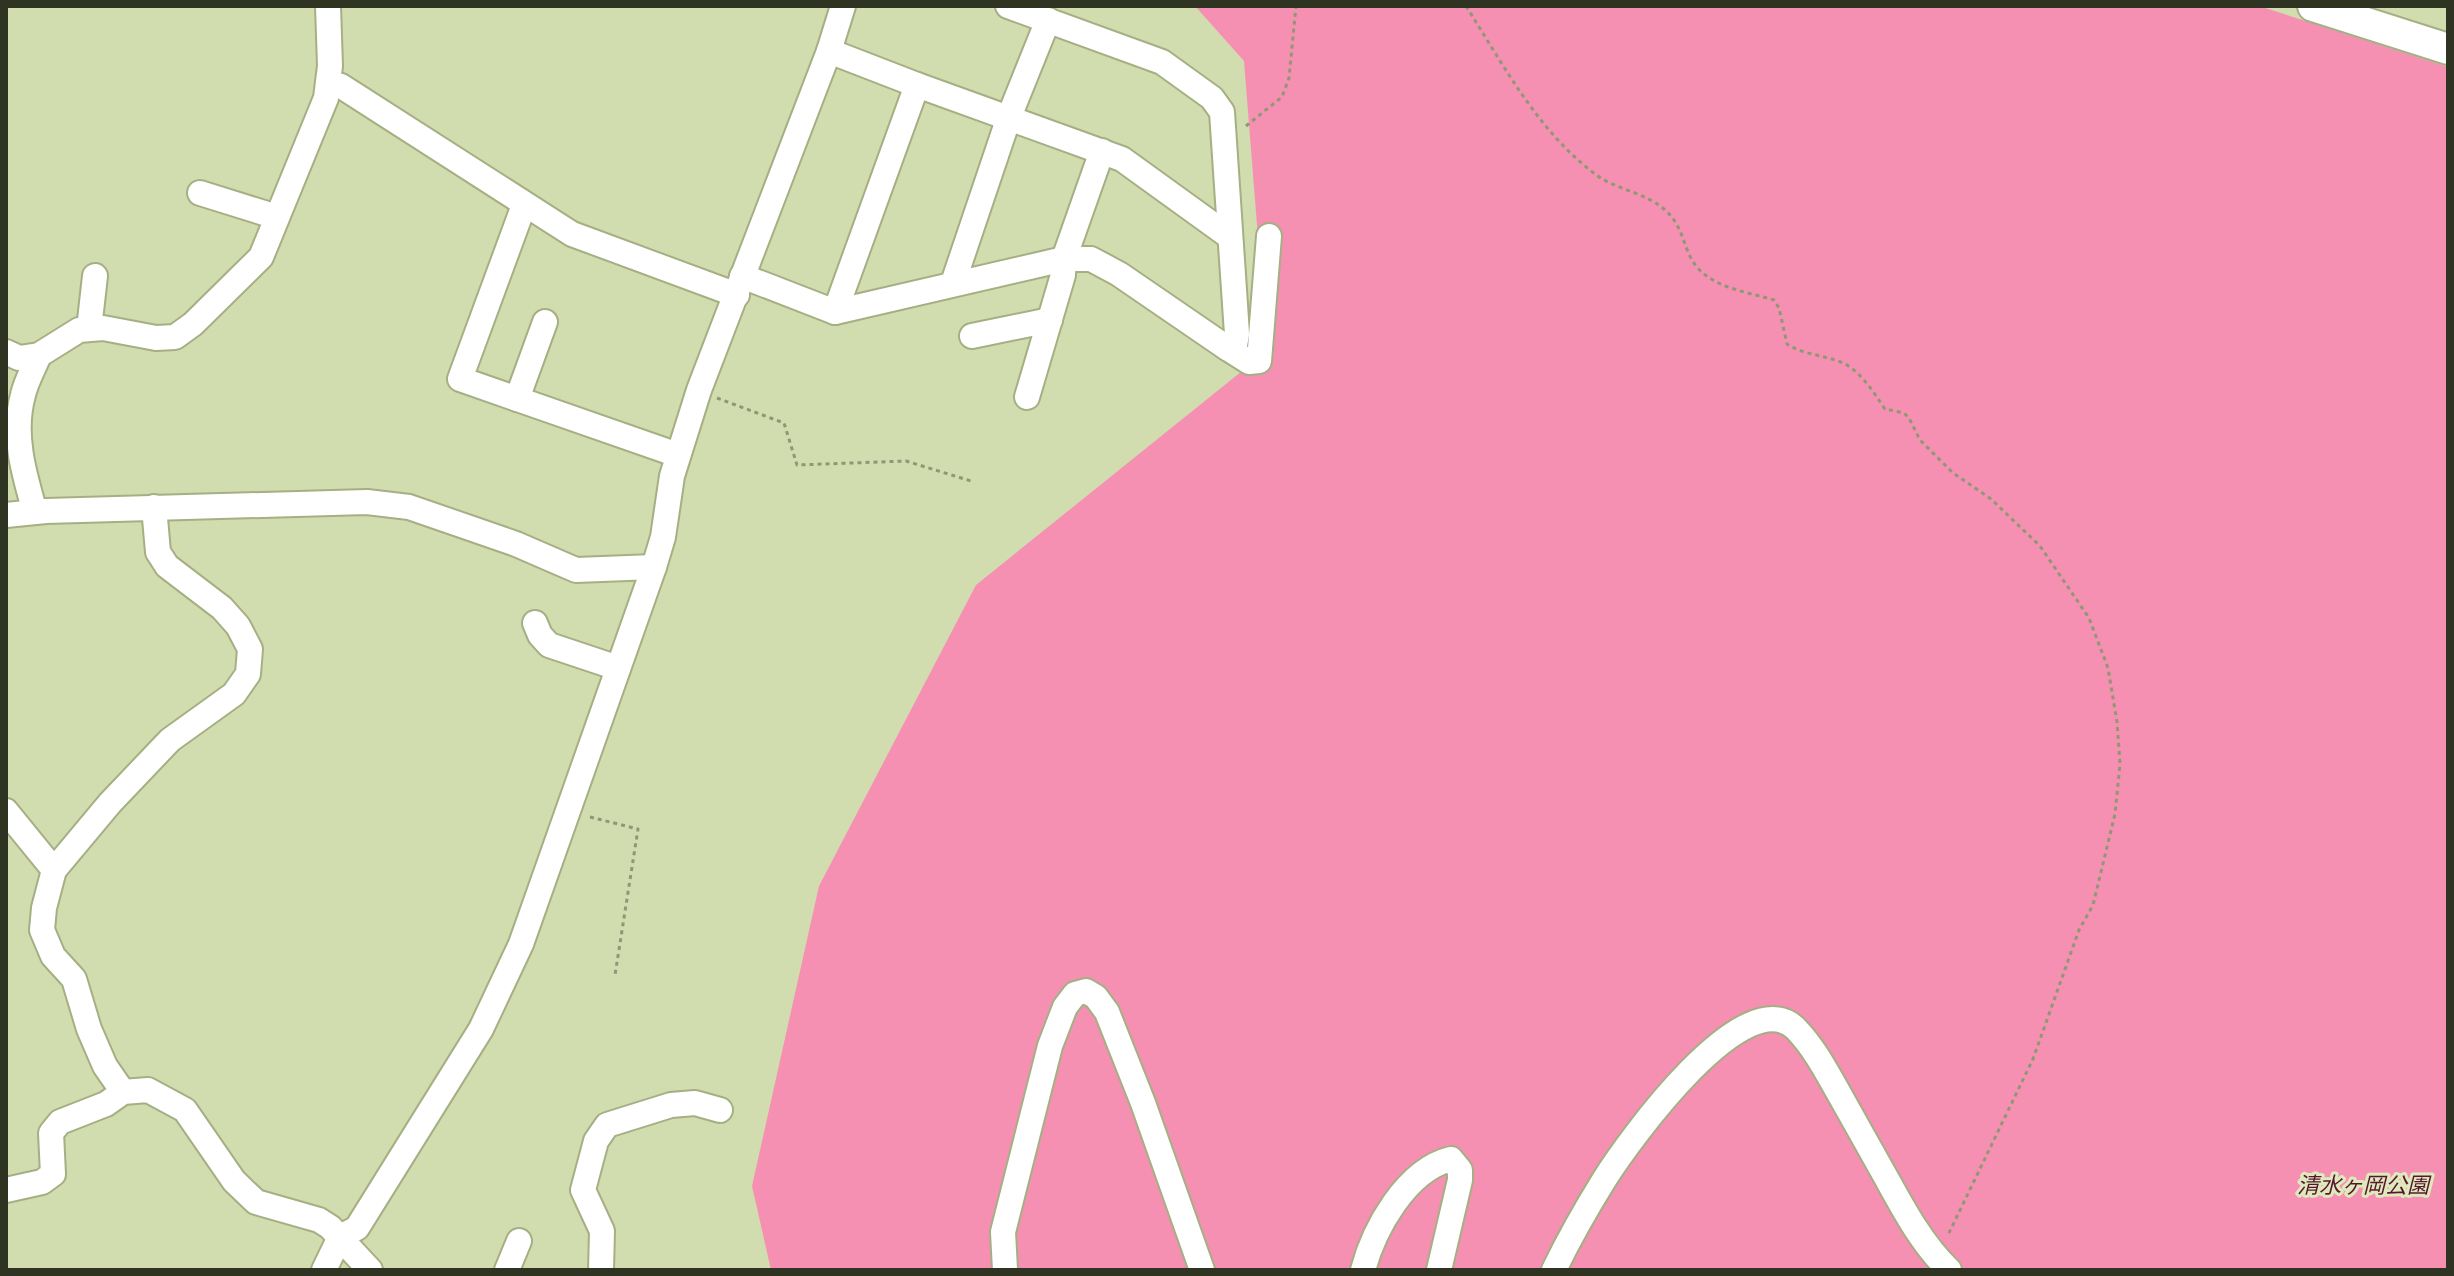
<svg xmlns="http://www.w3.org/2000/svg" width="2454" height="1276" font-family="'Playfair Display','Noto Sans JP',serif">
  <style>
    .green { fill: #f690b3 }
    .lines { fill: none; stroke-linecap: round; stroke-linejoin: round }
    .minor-casing { stroke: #a5af83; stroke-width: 28 }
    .major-casing { stroke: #a5af83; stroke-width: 34 }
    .path { stroke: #8f9775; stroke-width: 3; stroke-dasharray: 4 4; stroke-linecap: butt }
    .minor { stroke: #fff; stroke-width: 24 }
    .major { stroke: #fff; stroke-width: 30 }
    .labels { text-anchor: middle; stroke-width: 6; stroke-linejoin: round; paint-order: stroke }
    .park-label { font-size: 22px; font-style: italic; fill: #581532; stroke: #deeabc }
  </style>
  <rect width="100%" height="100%" fill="#d1dcaf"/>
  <polygon class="green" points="1195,6 2259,6 2448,67 2448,1270 771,1270 752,1186 819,886 976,585 1267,351 1244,61"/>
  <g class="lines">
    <g class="minor-casing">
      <g id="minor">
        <polyline points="829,51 917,85 1122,159 1230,237"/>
        <polyline points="328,83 341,86 572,234 737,295"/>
        <polyline points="200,193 277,217"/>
        <polyline points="524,205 460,379 678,455"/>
        <polyline points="742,276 835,312 1064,259 1091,259 1119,274 1227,348 1235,345 1237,334 1222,112 1212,98 1162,62 1008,6"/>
        <polyline points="953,283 1009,117 1048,20"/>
        <polyline points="835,312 917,85"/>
        <polyline points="89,329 95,276"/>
        <polyline points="972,336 1050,320"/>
        <polyline points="1227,348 1249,362 1259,361 1269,236"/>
        <polyline points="6,352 19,358 39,355 79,330 103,328 156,338 175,337 193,324 261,257 326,98 330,66 328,6"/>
        <polyline points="1027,397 1063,275 1064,259 1102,151"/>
        <polyline points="517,399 545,322"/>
        <path d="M35,512C24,474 12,434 23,395C26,381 34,368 39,355"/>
        <polyline points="6,515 46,511 367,502 409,507 516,544 576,570 654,567"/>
        <polyline points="535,623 540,635 549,645 618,668"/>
        <polyline points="6,811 54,870"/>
        <polyline points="123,1092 105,1066 89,1029 74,979 53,956 42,930 44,908 54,870 110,803 170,740 234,694 248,674 250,649 238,626 222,608 167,566 158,552 154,507"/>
        <polyline points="6,1190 42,1182 53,1174 51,1133 60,1122 106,1104 123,1092 148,1090 185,1110 234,1181 256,1202 319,1220 330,1227 370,1270"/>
        <polyline points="324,1270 340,1237 357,1228 481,1029 521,944 654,567 663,537 672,476 699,390 829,51 843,6"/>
        <polyline points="507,1270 519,1241"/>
        <polyline points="601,1270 602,1231 583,1190 596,1141 607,1125 671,1105 695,1103 720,1110"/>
        <polyline points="1005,1270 1003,1232 1050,1046 1065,1007 1075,994 1086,991 1096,997 1107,1012 1143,1103 1202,1270"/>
        <path d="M1363,1270C1374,1229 1406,1170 1451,1159L1460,1170V1180L1439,1270"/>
        <path d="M1554,1270C1569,1239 1586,1209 1604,1180C1627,1143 1747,975 1797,1030C1814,1048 1825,1069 1837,1090C1854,1120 1871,1151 1888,1181C1905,1212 1923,1245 1949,1270"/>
      </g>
    </g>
    <g class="major-casing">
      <polyline id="major" points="2313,6 2448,49"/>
    </g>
    <g class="path">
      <path d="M1466,6C1504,66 1538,131 1595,174C1616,190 1645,192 1665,210C1678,221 1682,236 1688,252C1702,287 1741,290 1774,300L1779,308L1787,344C1805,356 1829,355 1847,365C1864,376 1874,393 1885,409L1904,413L1909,418L1920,440L1953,473L1991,499L2040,546L2089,618L2108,668L2117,722L2120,764L2115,814L2093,905L2079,930L2033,1059L1948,1235"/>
      <polyline points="1246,126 1282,97 1289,78 1296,6"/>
      <polyline points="717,398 784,423 797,465 906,461 971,481"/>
      <polyline points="590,817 638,829 615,975"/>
    </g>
    <use href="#minor" class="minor"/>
    <use href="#major" class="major"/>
  </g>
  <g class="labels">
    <g class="park-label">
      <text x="2363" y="1193">清水ヶ岡公園</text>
    </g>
  </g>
  <rect width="2454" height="1276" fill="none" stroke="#2f3321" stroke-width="16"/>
</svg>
